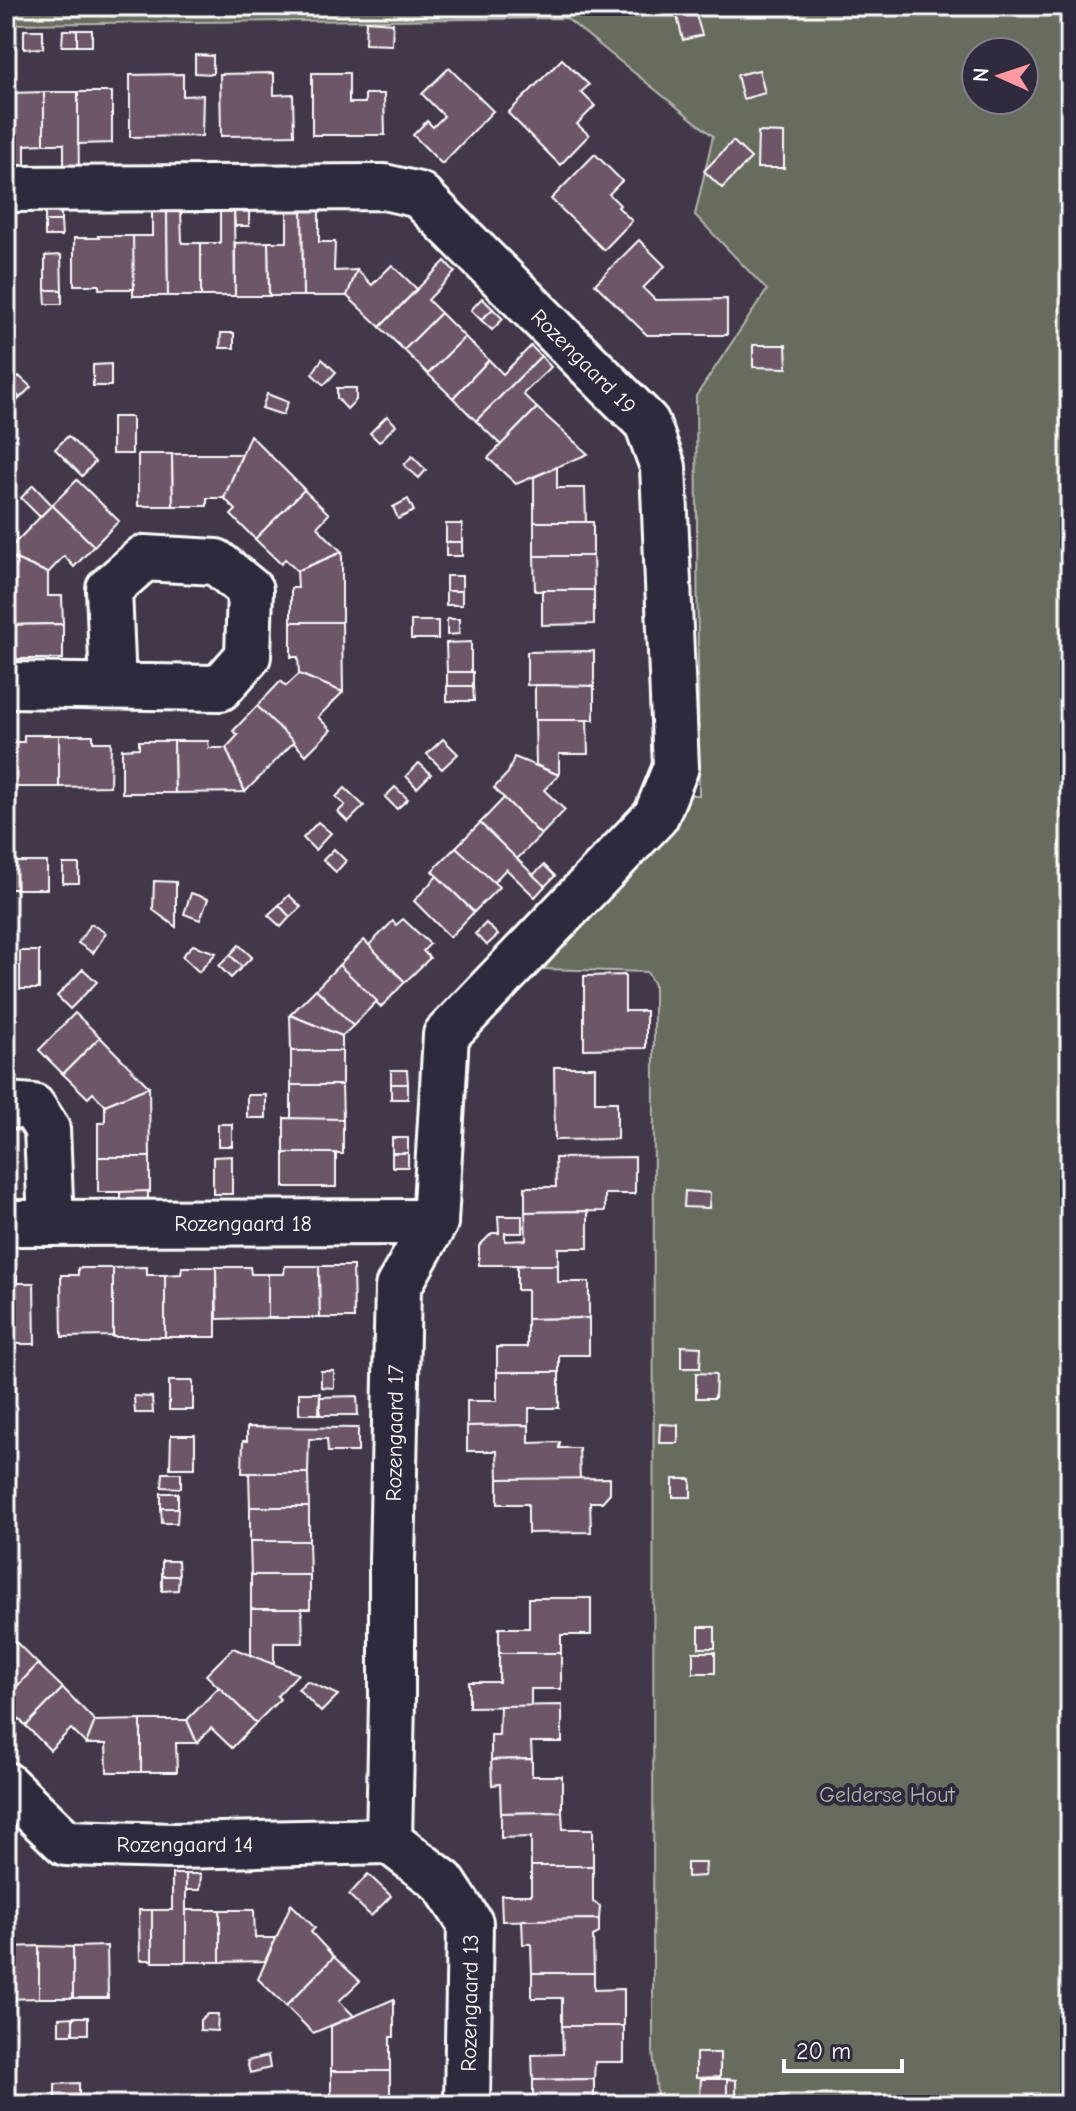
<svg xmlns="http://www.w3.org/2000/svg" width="1076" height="2111" font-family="'Comic Neue',sans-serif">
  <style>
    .green { fill: #686c5e; stroke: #b4b6ae; stroke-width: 2; fill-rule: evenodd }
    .building { fill: #6e5769; stroke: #fff; stroke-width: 2 }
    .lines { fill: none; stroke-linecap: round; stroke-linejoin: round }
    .minor-casing { stroke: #fff; stroke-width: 50 }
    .minor { stroke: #2f2a3d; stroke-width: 44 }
    .labels { text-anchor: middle; stroke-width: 8; stroke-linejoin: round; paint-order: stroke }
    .street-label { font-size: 22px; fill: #fff; stroke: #2f2a3d }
    .park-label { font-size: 22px; fill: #b4b6ae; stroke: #2f2a3d }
  </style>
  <rect width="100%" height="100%" fill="#42384a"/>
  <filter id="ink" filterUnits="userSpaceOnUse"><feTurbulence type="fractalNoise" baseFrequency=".0125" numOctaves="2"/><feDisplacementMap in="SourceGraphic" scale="16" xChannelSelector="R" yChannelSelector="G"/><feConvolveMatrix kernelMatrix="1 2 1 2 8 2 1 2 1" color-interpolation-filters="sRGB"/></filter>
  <g filter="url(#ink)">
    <path class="green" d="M6,6H1070V2105H658L653,2051L654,985L647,972L544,969L644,850L654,795H699L696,396L767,290L695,215L713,136L566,18L6,24ZM976,52H1024V100H976Z"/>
    <g class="building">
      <polygon points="695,12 702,35 683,40 677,16"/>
      <polygon points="366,21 393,23 392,45 365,44"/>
      <polygon points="24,30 43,30 43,48 24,49"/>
      <polygon points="63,30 77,30 77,46 62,46"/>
      <rect x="77" y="30" width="15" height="16"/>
      <polygon points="195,55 213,56 213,74 195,73"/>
      <polygon points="562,59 589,85 581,92 595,106 577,124 589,135 560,165 508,113"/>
      <polygon points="449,68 493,111 442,164 413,135 427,121 433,127 444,116 422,94"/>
      <polygon points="759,70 765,93 743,99 737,75"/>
      <polygon points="274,73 274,95 293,94 294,135 221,136 220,74"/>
      <polygon points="312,73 349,73 349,103 365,103 365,94 384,94 385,135 312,135"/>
      <polygon points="183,74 183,96 203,95 202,136 130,137 130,75"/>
      <polygon points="44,92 78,92 79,179 64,179 64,144 44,144"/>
      <polygon points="44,92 44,144 25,145 25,180 10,180 10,93"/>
      <polygon points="78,92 112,92 112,143 78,144"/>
      <rect x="6" y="93" width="4" height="52"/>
      <polygon points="758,132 784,133 784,168 757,168"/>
      <polygon points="733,141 751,158 722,188 704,171"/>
      <polygon points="595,154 622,181 609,194 620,205 618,207 632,221 604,250 551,199"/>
      <polygon points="319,208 319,242 335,242 334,271 357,270 347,296 303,296 302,209"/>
      <polygon points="220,209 234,209 235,296 201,296 201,243 220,243"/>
      <polygon points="234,209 249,209 249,226 235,226"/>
      <polygon points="287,209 302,209 303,296 269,296 268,242 287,242"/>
      <rect x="45" y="210" width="16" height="11"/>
      <polygon points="152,210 167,210 168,296 133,296 133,236 152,236"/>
      <polygon points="167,210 181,210 182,243 201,243 201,296 168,296"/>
      <polygon points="45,221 61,221 62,236 45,236"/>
      <polygon points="98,236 133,236 134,289 99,289 99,285 74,285 74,238 99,238"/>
      <polygon points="639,240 665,266 643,288 655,300 727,299 727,335 647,335 595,284"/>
      <polygon points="268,242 269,296 235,296 235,243"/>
      <polygon points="61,255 62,290 45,290 45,256"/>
      <polygon points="445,261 455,272 428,300 441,313 404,350 380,327"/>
      <polygon points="392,265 417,289 380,327 347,296 357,270 372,285"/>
      <polygon points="45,290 62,290 62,304 46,304"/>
      <polygon points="482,298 493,309 481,320 471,310"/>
      <polygon points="493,309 503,319 492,330 481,320"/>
      <polygon points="441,313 465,337 428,374 404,350"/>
      <polygon points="221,333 234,333 234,348 220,348"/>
      <polygon points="465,337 489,360 453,398 428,374"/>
      <polygon points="753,345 786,345 787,368 753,367"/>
      <polygon points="531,346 541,356 476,421 453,398 489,360 503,374"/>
      <polygon points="541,356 551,367 523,394 537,408 501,445 476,421"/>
      <polygon points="322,359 336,372 324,385 312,374"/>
      <polygon points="111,364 111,386 93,386 93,365"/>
      <polygon points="19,376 31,387 20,398 8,386"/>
      <polygon points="8,386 20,398 10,408 6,404 6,388"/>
      <polygon points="337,388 356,388 356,400 347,409 337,398"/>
      <polygon points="267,394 288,402 283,415 262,408"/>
      <polygon points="537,408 588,454 516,484 488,458"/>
      <polygon points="387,416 396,425 379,442 370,433"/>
      <rect x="112" y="417" width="20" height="37"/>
      <polygon points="250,435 305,490 255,539 231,515 236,510 224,498"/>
      <polygon points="68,436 95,462 82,476 55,449"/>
      <polygon points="138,454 172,454 173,506 138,506"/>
      <polygon points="172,454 242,454 224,498 207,498 207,506 173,506"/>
      <polygon points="412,456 426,470 419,478 404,465"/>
      <polygon points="557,467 557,488 585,488 586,522 534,522 534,477"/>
      <polygon points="77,480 119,521 94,546 52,505"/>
      <polygon points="33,485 52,505 40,517 21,498"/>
      <polygon points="304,490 329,514 317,527 342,552 297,571 285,559 281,564 255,539"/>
      <polygon points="408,499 414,511 398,519 393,507"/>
      <polygon points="52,505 94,546 74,567 64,556 48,573 6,555 6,552"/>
      <rect x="534" y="522" width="59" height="34"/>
      <rect x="446" y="524" width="16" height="18"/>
      <rect x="446" y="542" width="16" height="14"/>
      <polygon points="342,552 342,622 291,622 291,588 298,588 297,571"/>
      <polygon points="6,555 48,573 48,596 62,596 63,624 6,625"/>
      <polygon points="534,556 593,556 594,590 535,591"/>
      <rect x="446" y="576" width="16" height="15"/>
      <polygon points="542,590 594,590 594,624 542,625"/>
      <rect x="446" y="591" width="16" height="14"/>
      <polygon points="447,619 459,619 459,634 447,635"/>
      <rect x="411" y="621" width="27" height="18"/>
      <polygon points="291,622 342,622 343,692 299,674 298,657 291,657"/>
      <polygon points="63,624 63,659 6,659 6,625"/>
      <polygon points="471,642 471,672 447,672 446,643"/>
      <polygon points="594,651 594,686 527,685 527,652"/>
      <rect x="447" y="672" width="26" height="14"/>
      <polygon points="299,674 343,692 318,717 331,730 306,755 257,706 281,681 286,686"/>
      <polygon points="535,685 594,686 594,720 535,720"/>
      <polygon points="447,686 473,686 474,701 447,701"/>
      <polygon points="257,706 294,742 245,792 226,748 238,735 233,731"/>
      <polygon points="535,720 587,720 588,754 559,754 559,775 536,765"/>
      <polygon points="24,735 59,735 59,787 7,787 7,742 24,742"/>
      <polygon points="59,735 93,735 93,742 111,742 110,786 59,787"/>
      <polygon points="443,739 458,754 442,769 427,754"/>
      <polygon points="139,741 174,741 175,793 122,793 122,749 139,748"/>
      <polygon points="174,741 208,741 209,748 226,748 245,792 175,793"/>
      <polygon points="514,757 559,775 544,790 565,810 541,835 494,788 508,773"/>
      <polygon points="419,763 431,774 417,788 406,776"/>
      <polygon points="395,787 408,799 397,809 385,797"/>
      <polygon points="345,788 364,806 348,822 338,812 345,805 336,797"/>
      <polygon points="504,798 541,835 517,859 480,823"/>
      <polygon points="318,822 331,833 315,850 303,838"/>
      <polygon points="480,823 545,886 535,897 506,869 493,883 456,847"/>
      <polygon points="456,847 499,887 474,912 432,871"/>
      <polygon points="334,849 346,861 336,872 323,860"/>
      <polygon points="9,862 47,862 47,889 10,889"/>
      <rect x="63" y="864" width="16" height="19"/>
      <polygon points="544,865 555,876 545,886 533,875"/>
      <polygon points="437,876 474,912 450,937 414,901"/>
      <polygon points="154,881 176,882 176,927 153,910"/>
      <polygon points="191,893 208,899 200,920 184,914"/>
      <polygon points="289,895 301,907 290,917 279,905"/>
      <polygon points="279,905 290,917 281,927 268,915"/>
      <polygon points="403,919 430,944 423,951 430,958 405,982 368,946 393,921 396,925"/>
      <polygon points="486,923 498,935 487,945 475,934"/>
      <polygon points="91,924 106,933 93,953 78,943"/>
      <polygon points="364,940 405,982 381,1007 339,965"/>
      <polygon points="193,945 216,953 199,972 182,956"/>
      <polygon points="239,945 252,957 242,967 230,955"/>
      <rect x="20" y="951" width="19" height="38"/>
      <polygon points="230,955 242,967 231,978 219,966"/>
      <polygon points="339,965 377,1001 353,1026 316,989"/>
      <polygon points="83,969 97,982 70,1009 57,996"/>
      <polygon points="625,975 625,1011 646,1011 646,1048 584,1049 584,976"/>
      <polygon points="6,977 9,977 10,989 14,988 15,1041 6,1041"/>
      <polygon points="316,989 353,1026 342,1036 290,1015"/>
      <polygon points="75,1013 100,1037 63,1074 39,1050"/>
      <polygon points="290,1015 342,1036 342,1051 291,1051"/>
      <polygon points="100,1037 149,1087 105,1105 93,1093 88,1098 63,1074"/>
      <rect x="291" y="1051" width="51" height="34"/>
      <polygon points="554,1067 595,1067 595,1102 617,1102 617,1139 555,1140"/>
      <polygon points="391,1070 407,1070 408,1084 391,1084"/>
      <rect x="391" y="1084" width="17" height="15"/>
      <polygon points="291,1085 342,1085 343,1119 291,1119"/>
      <polygon points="149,1087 150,1157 98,1157 98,1123 105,1123 105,1105"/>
      <rect x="247" y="1095" width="19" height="23"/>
      <polygon points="284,1118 343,1119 343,1154 284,1153"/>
      <rect x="218" y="1124" width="14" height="22"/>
      <rect x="392" y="1138" width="16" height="15"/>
      <rect x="284" y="1153" width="52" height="34"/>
      <rect x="392" y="1153" width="16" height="14"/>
      <polygon points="232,1156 232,1194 213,1194 213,1157"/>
      <rect x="98" y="1157" width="52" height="35"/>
      <polygon points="635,1157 635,1194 605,1194 605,1211 525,1212 525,1187 556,1187 555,1158"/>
      <polygon points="148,1191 148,1200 120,1200 120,1192"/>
      <polygon points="685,1191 710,1193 709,1208 684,1207"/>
      <polygon points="588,1211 588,1248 558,1248 558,1265 479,1265 479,1246 492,1233 499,1233 498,1216 522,1216 522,1233 505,1233 505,1241 526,1240 525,1212"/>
      <polygon points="526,1265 558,1265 558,1282 589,1282 589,1318 527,1319 527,1290 517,1290 517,1266"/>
      <polygon points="285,1266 319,1266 320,1318 268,1318 268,1274 284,1274"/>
      <polygon points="319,1266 353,1266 354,1318 320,1318"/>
      <polygon points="147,1267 147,1275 165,1275 165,1337 113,1337 113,1268"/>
      <polygon points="182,1267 216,1267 216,1337 165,1337 165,1275 181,1274"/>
      <polygon points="216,1267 250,1267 251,1274 268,1274 268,1318 217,1319"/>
      <polygon points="78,1268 113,1268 113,1336 62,1337 61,1275 78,1275"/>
      <polygon points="6,1276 17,1276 17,1283 34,1283 35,1344 6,1344"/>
      <polygon points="589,1318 589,1355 559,1355 559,1372 497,1372 497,1347 527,1347 527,1319"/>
      <polygon points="681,1346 701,1347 700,1368 681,1368"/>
      <polygon points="321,1371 334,1371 334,1388 321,1387"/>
      <polygon points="497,1372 559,1372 559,1408 529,1408 529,1425 467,1426 467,1401 497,1401"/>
      <polygon points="696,1373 716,1374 715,1398 696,1398"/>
      <rect x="169" y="1381" width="24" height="29"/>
      <polygon points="299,1393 320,1393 319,1414 299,1414"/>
      <polygon points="134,1396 152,1397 153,1413 135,1413"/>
      <polygon points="357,1396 358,1415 320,1415 320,1397"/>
      <polygon points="660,1424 678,1425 678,1443 659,1443"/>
      <polygon points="529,1425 529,1443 560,1442 559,1448 579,1448 580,1479 498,1479 497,1451 467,1451 467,1426"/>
      <polygon points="247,1427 358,1428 358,1452 328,1452 327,1439 309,1439 308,1473 242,1473 243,1441 247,1441"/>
      <polygon points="171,1435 195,1435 195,1468 170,1468"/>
      <polygon points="163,1473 181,1473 181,1488 162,1487"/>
      <polygon points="249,1473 308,1473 309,1507 250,1507"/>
      <polygon points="610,1478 610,1493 602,1502 590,1502 591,1532 528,1533 528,1504 498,1504 498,1479"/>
      <rect x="673" y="1479" width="18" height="18"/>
      <rect x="161" y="1493" width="17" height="15"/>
      <rect x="250" y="1507" width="59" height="34"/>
      <polygon points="161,1508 178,1508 177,1523 162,1523"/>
      <polygon points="250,1541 309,1541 310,1575 251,1575"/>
      <polygon points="162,1561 178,1561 179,1576 162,1576"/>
      <rect x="251" y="1575" width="59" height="34"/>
      <polygon points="162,1576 179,1576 178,1590 162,1591"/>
      <polygon points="529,1598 591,1598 591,1635 561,1635 561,1653 499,1653 499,1628 529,1628"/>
      <polygon points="251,1609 302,1609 303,1643 274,1643 274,1665 251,1655"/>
      <rect x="699" y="1627" width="16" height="21"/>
      <polygon points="15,1641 38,1664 6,1698 6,1650"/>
      <polygon points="233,1648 298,1674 277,1696 280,1699 256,1723 206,1675"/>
      <rect x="693" y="1652" width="22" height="21"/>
      <polygon points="499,1653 561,1653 561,1689 531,1689 531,1706 469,1707 469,1682 499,1682"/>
      <polygon points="38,1664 63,1688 26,1726 12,1712 6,1718 6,1698"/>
      <polygon points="307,1681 338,1695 321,1712 298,1689"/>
      <polygon points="219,1687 256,1723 232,1748 211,1728 197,1743 187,1720"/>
      <polygon points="63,1688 95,1721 86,1744 71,1729 50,1750 26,1726"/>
      <polygon points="562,1705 562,1742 531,1742 532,1759 491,1760 491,1735 499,1735 500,1706"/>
      <polygon points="141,1720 141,1772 107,1772 106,1744 86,1744 95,1721"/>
      <polygon points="141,1720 187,1720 197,1743 176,1743 177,1772 141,1772"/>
      <polygon points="532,1759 532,1776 562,1776 562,1812 501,1813 500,1784 492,1785 491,1760"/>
      <polygon points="562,1812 563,1829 593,1829 593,1866 531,1866 531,1837 501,1838 501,1813"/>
      <polygon points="687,1863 706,1863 705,1876 687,1877"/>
      <polygon points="531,1866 593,1866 593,1902 600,1906 599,1919 502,1921 501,1895 531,1895"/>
      <polygon points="172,1874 186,1874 186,1962 152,1962 152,1910 172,1910"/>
      <polygon points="186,1874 201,1874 200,1890 186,1890"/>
      <polygon points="368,1874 391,1896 371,1916 349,1895"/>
      <polygon points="291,1904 315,1928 311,1932 334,1957 286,2006 258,1979"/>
      <polygon points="139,1910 152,1910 152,1960 140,1960"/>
      <rect x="186" y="1910" width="34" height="52"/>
      <polygon points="220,1910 254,1910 255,1938 276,1938 265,1961 220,1962"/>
      <polygon points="599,1919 599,1933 593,1936 594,1973 532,1973 531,1944 523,1944 522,1920"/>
      <polygon points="39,1946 73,1947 73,1998 39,1998"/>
      <polygon points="39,1946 39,1998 6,1999 6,1947"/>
      <polygon points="107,1946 108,1998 73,1998 73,1947"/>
      <polygon points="334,1957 360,1981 339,2001 354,2016 313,2033 286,2006"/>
      <polygon points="532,1973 594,1973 594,1990 624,1989 624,2026 562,2026 562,1998 532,1998"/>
      <polygon points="394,1999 394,2037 390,2037 390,2071 331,2071 331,2026"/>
      <polygon points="207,2014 218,2014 217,2031 200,2030 200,2020"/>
      <rect x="73" y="2017" width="15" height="17"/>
      <polygon points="73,2017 73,2034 59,2034 59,2018"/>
      <polygon points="562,2026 624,2026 624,2062 595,2062 594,2079 533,2080 532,2055 563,2054"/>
      <polygon points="696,2053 720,2053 720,2077 696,2078"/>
      <polygon points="268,2056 270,2068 250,2073 247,2061"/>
      <rect x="331" y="2071" width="59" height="34"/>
      <polygon points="594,2079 594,2105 533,2105 533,2080"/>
      <polygon points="701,2079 727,2079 727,2099 700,2098"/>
      <polygon points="727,2079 736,2080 736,2099 727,2099"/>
      <polygon points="79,2083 79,2100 55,2100 55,2084"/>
    </g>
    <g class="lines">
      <g class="minor-casing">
        <g id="minor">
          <polyline points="6,189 384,187 419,195 647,423 663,467 676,767 656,816 446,1035 435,1222 398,1287 392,1561 392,1700 389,1841"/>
          <polyline points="6,685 220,688 248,656 250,590 216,562 144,558 109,589 113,686"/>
          <polyline points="6,1105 33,1107 47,1129 51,1223"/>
          <polyline points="6,1223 435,1222"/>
          <polyline points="6,1785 66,1843 174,1846 389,1841"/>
          <polyline points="389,1841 443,1882 470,1923 467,2105"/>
        </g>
      </g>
      <use href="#minor" class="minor"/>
    </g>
  </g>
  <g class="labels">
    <g class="street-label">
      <text transform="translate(584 361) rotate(45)" y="8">Rozengaard 19</text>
      <text x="243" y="1231">Rozengaard 18</text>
      <text transform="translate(394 1433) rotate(-89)" y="8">Rozengaard 17</text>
      <text x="185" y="1852">Rozengaard 14</text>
      <text transform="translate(469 2003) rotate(-89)" y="8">Rozengaard 13</text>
    </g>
    <g class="park-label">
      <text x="887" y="1802">Gelderse Hout</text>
    </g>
  </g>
  <rect width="1076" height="2111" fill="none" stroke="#2f2a3d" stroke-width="32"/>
  <rect x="16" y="16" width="1044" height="2079" fill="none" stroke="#fff" stroke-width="3" filter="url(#ink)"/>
  <g transform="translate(1000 76) rotate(273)"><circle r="38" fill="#2f2a3d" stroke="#827f8b" stroke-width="2"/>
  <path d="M0-6L14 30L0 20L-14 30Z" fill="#ff9aa2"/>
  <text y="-12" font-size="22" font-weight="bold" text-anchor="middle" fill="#ffffff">N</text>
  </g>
  <path d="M784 2059v12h118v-12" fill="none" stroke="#ffffff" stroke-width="4"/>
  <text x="796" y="2059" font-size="24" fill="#ffffff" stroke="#2f2a3d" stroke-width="6" paint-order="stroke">20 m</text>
</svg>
